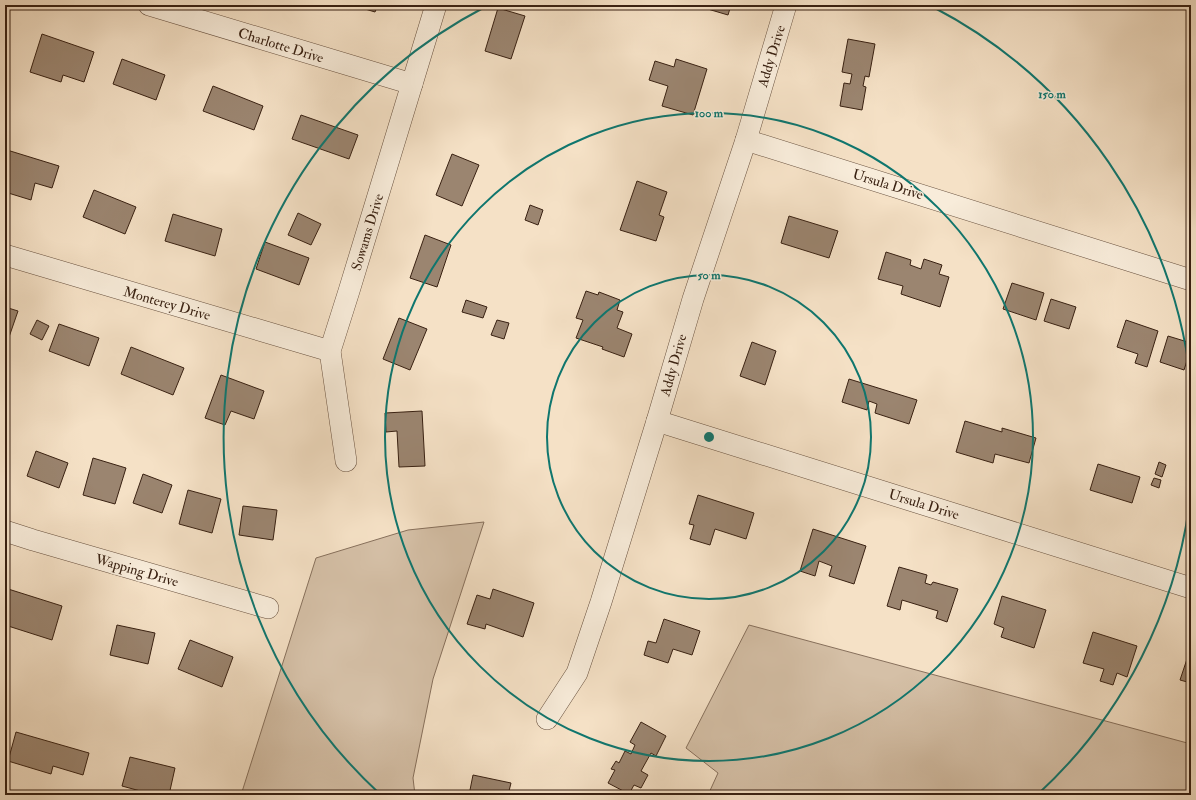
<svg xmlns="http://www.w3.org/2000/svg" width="1196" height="800" font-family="'IM FELL Double Pica',serif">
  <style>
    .green { fill: #d5c0a7; stroke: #87705c }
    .building { fill: #9b8570; stroke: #392112 }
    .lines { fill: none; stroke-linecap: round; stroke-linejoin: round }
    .street-casing { stroke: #68513f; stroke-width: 22 }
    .street { stroke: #f8ecda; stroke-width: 21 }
    .ring { fill: none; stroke: #0f766e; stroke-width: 2 }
    .labels { text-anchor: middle; stroke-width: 3; stroke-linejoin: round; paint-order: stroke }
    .street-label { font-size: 14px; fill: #392112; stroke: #f8ecda }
    .centre { fill: #0f766e; stroke: #f8ecda; stroke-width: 2 }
    .ring-label { font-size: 12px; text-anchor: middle; font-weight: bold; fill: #0f766e; stroke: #f8ecda; stroke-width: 3; stroke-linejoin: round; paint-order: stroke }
  </style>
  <rect width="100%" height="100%" fill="#f5e1c6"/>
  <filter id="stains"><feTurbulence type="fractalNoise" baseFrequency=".005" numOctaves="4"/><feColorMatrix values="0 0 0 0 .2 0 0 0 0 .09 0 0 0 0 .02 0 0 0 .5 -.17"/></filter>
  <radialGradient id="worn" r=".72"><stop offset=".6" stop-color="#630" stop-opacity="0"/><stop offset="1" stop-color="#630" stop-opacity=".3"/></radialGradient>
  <g class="green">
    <polygon points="484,522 433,679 413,778 415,795 241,795 316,558 408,530"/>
    <polygon points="749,625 1191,744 1191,795 708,795 718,773 686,748"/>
  </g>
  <g class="building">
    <polygon points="352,5 378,5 375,12"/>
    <polygon points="701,5 731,5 728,15 701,7"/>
    <polygon points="498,8 525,16 511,59 485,51"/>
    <polygon points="42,34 94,52 84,82 63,75 61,82 30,72"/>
    <polygon points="848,39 875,44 869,77 865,76 863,86 866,87 862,110 840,106 844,83 850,84 852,74 842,72"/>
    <polygon points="122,59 165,75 156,100 113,84"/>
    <polygon points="676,59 707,69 693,115 662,106 668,86 649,80 655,61 674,67"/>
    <polygon points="213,86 263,106 254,130 203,111"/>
    <polygon points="301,115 358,135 349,159 292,139"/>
    <polygon points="7,150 59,166 52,188 35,183 31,200 5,192 5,156"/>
    <polygon points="452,154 479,165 462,206 436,195"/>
    <polygon points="637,181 667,192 659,215 664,217 656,241 620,230"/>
    <polygon points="94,190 136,207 125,234 83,217"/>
    <polygon points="530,205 543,210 538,225 525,220"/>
    <polygon points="298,213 321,224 311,245 288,235"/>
    <polygon points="173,214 222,229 215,256 165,241"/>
    <polygon points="789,216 838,231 829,258 781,243"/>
    <polygon points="425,235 451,245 437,287 410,278"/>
    <polygon points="265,242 309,258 299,285 256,269"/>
    <polygon points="886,252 911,260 910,265 921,269 924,259 942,265 939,274 949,277 940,307 901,294 903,286 878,279"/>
    <polygon points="1012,283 1044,293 1036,320 1003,309"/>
    <polygon points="586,291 598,295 599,292 620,300 617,310 623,312 617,328 632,334 624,357 602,349 603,347 576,338 583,320 576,318"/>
    <polygon points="1051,299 1076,307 1069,329 1044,321"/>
    <polygon points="466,300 487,307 483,318 462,312"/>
    <polygon points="5,307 18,311 8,340 5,339"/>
    <polygon points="399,318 427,329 410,370 383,359"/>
    <polygon points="37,320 49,326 42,340 30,334"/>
    <polygon points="497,320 509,323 504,339 491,335"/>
    <polygon points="1126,320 1158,331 1147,367 1135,363 1138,354 1117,347"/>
    <polygon points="59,324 99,338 89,366 49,351"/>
    <polygon points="1168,336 1191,343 1191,348 1184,370 1160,362"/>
    <polygon points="752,342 776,351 765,385 740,376"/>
    <polygon points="131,347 184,368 173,395 121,374"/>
    <polygon points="221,375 264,391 254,419 231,411 225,425 205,418"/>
    <polygon points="849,379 917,400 909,424 875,413 877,404 869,401 867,410 842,402"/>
    <polygon points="422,411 425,466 399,467 397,431 386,432 385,413"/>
    <polygon points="965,421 1002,432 1002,428 1036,438 1029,463 995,454 993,463 956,452"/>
    <polygon points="36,451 68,463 59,488 27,476"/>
    <polygon points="93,458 126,468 115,504 83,495"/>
    <polygon points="1159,462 1166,465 1162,477 1155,474"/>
    <polygon points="1098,464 1140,477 1132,503 1090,490"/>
    <polygon points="143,474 172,485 162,513 133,503"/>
    <polygon points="1154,478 1161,480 1159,488 1151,485"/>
    <polygon points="188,490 221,499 212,533 179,524"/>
    <polygon points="698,495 754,513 746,539 715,529 710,545 690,539 694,525 689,524"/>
    <polygon points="243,506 277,510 273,540 239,535"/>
    <polygon points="813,529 866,546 854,584 829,576 832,566 819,561 815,576 800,571"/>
    <polygon points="899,567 927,575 925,583 931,585 933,582 958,589 947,622 936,618 938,611 902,600 900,610 887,606"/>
    <polygon points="5,588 62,606 52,640 5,625"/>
    <polygon points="493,589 534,603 523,637 486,624 485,629 467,624 477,595 490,599"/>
    <polygon points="1002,596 1046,610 1034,648 1001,637 1004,628 994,624"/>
    <polygon points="664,619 700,631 692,655 673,649 668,663 644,655 648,641 656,643"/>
    <polygon points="117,625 155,633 148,664 110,655"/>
    <polygon points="1093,632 1137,646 1127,677 1117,673 1113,685 1100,681 1104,669 1083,663"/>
    <polygon points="190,640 233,657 222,687 178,669"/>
    <polygon points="1189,653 1191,653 1191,683 1180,680"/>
    <polygon points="641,722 666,736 656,756 651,753 641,771 648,775 641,788 634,785 629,794 608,783 615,770 611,769 616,761 619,763 625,751 631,754 635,745 630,742"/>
    <polygon points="16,732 89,753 83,775 53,766 51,774 8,761"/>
    <polygon points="130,757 175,768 169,795 155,795 122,786"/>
    <polygon points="473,775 511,783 508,795 469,795"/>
  </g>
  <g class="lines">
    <g class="street-casing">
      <g id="street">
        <polyline points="149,5 412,84"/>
        <polyline points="746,140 1191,280"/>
        <polyline points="5,255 330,351"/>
        <polyline points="657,421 1191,588"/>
        <polyline points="346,461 330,351 349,291 436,5"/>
        <polyline points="5,531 33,540 268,608"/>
        <polyline points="547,719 577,673 601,602 657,421 693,299 746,140 786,5"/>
      </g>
    </g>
    <use href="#street" class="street"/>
  </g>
  <g class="ring">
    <circle cx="709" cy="437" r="162"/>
    <circle cx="709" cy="437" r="324"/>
    <path d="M1191 492A485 485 0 0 1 1037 795M381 795A485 485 0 0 1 485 7M933 7A485 485 0 0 1 1191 382"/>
  </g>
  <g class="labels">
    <g class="street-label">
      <text transform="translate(281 45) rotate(17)" y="5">Charlotte Drive</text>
      <text transform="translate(771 56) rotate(-73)" y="5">Addy Drive</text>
      <text transform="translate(888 184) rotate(17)" y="5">Ursula Drive</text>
      <text transform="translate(367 232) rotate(-73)" y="5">Sowams Drive</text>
      <text transform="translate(167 303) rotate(16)" y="5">Monterey Drive</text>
      <text transform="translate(673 365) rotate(-74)" y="5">Addy Drive</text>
      <text transform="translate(924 504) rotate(17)" y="5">Ursula Drive</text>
      <text transform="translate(137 570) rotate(16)" y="5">Wapping Drive</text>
    </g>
  </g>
  <circle cx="709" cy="437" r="6" class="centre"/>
  <g class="ring-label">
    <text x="1052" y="98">150 m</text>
    <text x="709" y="117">100 m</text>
    <text x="709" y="279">50 m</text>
  </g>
  <rect width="1196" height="800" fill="none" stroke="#f5e1c6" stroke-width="20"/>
  <rect x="6" y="6" width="1184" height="788" fill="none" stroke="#392112" stroke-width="2"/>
  <rect x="10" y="10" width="1176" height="780" fill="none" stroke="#392112"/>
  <rect width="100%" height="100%" filter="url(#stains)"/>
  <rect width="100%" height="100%" fill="url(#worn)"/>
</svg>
